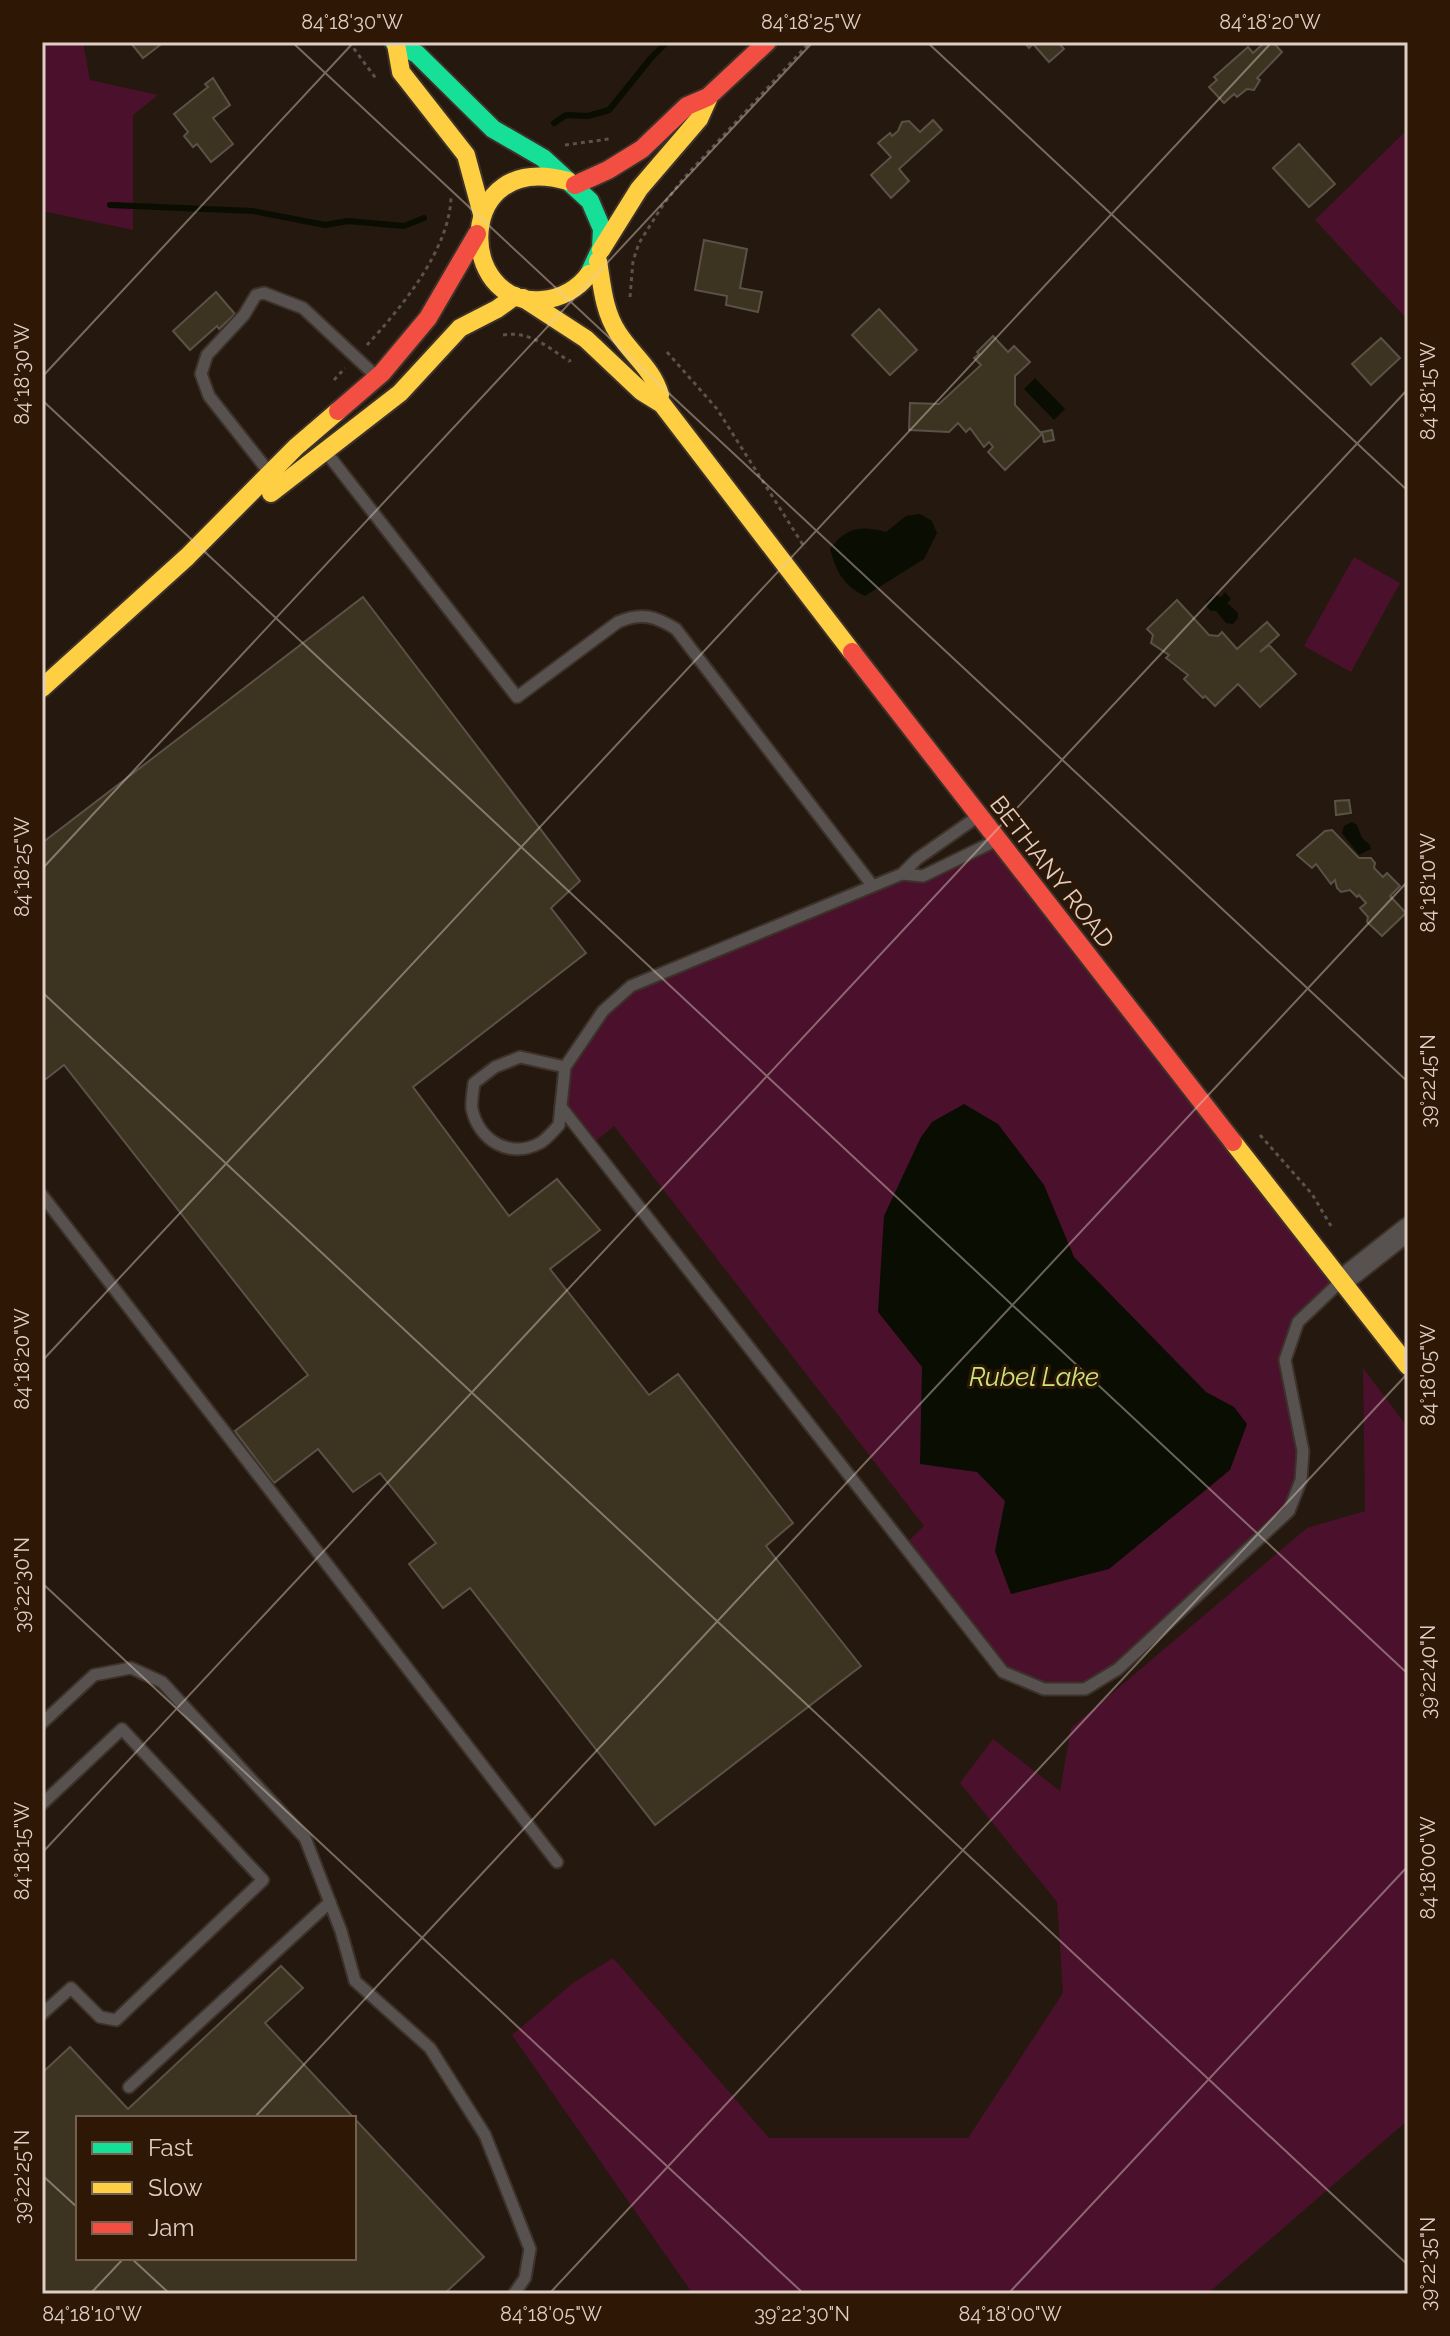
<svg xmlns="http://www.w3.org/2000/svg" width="1450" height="2336" font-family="Raleway,sans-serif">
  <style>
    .green { fill: #4b112c }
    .water { fill: #0a0d01 }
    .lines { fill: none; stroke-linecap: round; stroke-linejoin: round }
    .stream { stroke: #0a0d01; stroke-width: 6 }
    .building { fill: #3d3321; stroke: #5a5247; stroke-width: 2 }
    .lane-casing { stroke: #3d3229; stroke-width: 15 }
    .street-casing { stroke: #3d3229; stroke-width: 26 }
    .fast-casing { stroke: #3d3229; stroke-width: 22 }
    .slow-casing { stroke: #3d3229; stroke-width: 22 }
    .jam-casing { stroke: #3d3229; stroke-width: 22 }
    .path { stroke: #59524f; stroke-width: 3; stroke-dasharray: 4 4; stroke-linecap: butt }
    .lane { stroke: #57514f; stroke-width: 11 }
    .street { stroke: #57514f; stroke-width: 22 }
    .fast { stroke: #16e098; stroke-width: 18 }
    .slow { stroke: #ffcf43; stroke-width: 18 }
    .jam { stroke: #f24e42; stroke-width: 18 }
    .ticks { fill: none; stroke: #decec3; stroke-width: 2; stroke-opacity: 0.45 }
    .labels { text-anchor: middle; stroke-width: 6; stroke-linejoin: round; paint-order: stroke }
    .street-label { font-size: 24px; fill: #decec3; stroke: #2e1705 }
    .water-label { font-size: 26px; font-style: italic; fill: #c9e87b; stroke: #2e1705 }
    .neatline { fill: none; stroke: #decec3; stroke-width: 3 }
    .ticks-label { font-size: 20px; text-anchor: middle; fill: #decec3 }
  </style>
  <rect width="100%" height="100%" fill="#25180e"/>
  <g class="green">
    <polygon points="42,42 83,42 90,80 158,95 133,115 133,230 42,211"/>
    <polygon points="1408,129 1408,320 1315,220"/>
    <polygon points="1354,557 1400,583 1351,672 1304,646"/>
    <polygon points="997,841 1342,1281 1298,1322 1285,1360 1303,1451 1289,1511 1118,1669 1085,1689 1044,1689 1003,1672 904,1545 924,1526 614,1126 591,1145 561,1107 565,1067 603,1011 631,986 872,885 923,876"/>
    <polygon points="1363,1368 1408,1428 1408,2120 1207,2294 693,2294 512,2035 573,1983 613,1958 769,2138 968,2138 1063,1993 1057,1902 960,1783 993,1739 1060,1791 1071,1728 1307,1528 1365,1511"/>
  </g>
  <g class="water">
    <polygon points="1035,378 1065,409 1054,420 1024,389"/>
    <path d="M920,514L932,521L937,533L924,559L865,596C843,585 837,573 830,549C846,527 861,525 886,532L906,516Z"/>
    <polygon points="1225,592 1231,599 1227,603 1238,613 1238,618 1233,624 1226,623 1216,611 1211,611 1206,606 1206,602 1214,594 1221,597"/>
    <polygon points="1352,822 1357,825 1362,838 1370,845 1371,849 1359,855 1342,833 1344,826"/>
    <polygon points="964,1104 998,1124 1044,1185 1074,1257 1206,1392 1234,1407 1247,1424 1230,1470 1109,1569 1011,1594 995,1551 1005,1501 977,1472 920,1464 922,1367 878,1312 884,1216 921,1137 932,1122"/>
  </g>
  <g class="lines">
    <g class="stream">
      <polyline points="554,123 566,115 588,116 609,110 651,58 667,42"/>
      <polyline points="110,205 253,211 325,225 348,221 404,226 424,218"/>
    </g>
  </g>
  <g class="building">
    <polygon points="130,42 164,42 143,58"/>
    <polygon points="1024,42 1058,42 1064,49 1049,62 1033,44 1029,48"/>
    <polygon points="1265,42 1273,42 1282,52 1257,78 1260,80 1254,90 1247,89 1237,97 1234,94 1224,103 1209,87 1217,80 1214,77 1248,47 1253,53"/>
    <polygon points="213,78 230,105 213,118 233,144 211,162 197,144 193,147 184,136 188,132 174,114 208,87 205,84"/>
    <polygon points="933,120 942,130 899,169 909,181 891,198 871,175 891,157 878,143 890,133 892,136 898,131 902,122 909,121 920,132"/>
    <polygon points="1299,144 1335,184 1309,207 1273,168"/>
    <polygon points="704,240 747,249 740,288 762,292 758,312 726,305 727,296 695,290"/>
    <polygon points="216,292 235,314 219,329 217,326 190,350 173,331"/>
    <polygon points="879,309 917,350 890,375 852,335"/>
    <polygon points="993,336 1008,352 1014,346 1030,362 1015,376 1015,405 1042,434 1005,470 988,452 993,447 989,442 984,447 970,428 966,432 958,423 949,432 909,430 910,403 939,404 981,365 974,358 979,354 977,352"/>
    <polygon points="1381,338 1400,358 1371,385 1352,364"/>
    <polygon points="1052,430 1054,440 1044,442 1042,432"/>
    <polygon points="363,597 580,881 551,908 586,953 413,1087 509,1216 557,1179 600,1230 550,1269 649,1395 678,1374 793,1523 766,1546 861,1666 655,1825 470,1588 443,1608 409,1564 436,1543 380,1473 353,1492 318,1449 274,1483 235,1431 308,1375 64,1065 42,1082 42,843"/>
    <polygon points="1177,600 1209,635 1218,636 1222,632 1237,649 1267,622 1279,635 1260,652 1269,645 1296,674 1260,707 1238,684 1215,706 1205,696 1203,698 1184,679 1188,675 1166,658 1169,655 1151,643 1153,635 1147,629"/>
    <polygon points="1349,800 1351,813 1336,815 1335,801"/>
    <polygon points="1332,830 1359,858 1371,858 1375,863 1374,868 1383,877 1387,873 1400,886 1390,896 1406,913 1382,936 1367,922 1368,917 1360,908 1366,903 1359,895 1357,897 1350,890 1341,892 1337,888 1335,880 1331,884 1316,864 1312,868 1297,855 1325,831"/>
    <polygon points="281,1966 303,1988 265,2023 354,2118 78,2118 78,2258 354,2258 354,2118 484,2257 444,2294 42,2294 42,2073 70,2047 128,2109"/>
  </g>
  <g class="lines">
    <g class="lane-casing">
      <g id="lane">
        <path d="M326,452L517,697L618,622C641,612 655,616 676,629L872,885"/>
        <polyline points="269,472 209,396 201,374 207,355 244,315 256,295 264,293 303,308 377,377"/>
        <polyline points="902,874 923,876 993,842"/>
        <path d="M565,1067L559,1125C553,1131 547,1139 540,1143C510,1159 479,1141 472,1109C471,1101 473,1092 474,1083L495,1067L520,1057L565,1067L603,1011L631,986L902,874L917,859L977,817"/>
        <polyline points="561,1107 1003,1672 1044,1689 1085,1689 1118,1669 1289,1511 1301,1480 1303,1451 1285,1360 1298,1322 1340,1282"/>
        <polyline points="42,1195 557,1862"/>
        <polyline points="42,1723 94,1675 131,1668 162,1682 305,1838 341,1931 355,1981 430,2048 485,2135 530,2249 525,2278 514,2294"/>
        <polyline points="42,1804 122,1729 263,1880 116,2020 100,2017 71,1988 42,2014"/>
        <polyline points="129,2087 330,1902"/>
      </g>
    </g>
    <g class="street-casing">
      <polyline id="street" points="1342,1281 1408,1229"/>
    </g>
    <g class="fast-casing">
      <polyline id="fast" points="394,42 417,54 493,129 543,158 590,201 602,229 601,248 589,274"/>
    </g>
    <g class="slow-casing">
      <g id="slow">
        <polyline points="396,44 401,72 466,155 482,214"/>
        <path d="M568,181C453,148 456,308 542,300C561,298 578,289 589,274"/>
        <polyline points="601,250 639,189 699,119 708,99"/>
        <path d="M598,261C602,286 604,312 618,333C632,355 653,369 660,395"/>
        <polyline points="523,298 586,339 641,391 662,404 852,652"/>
        <polyline points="271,493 400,393 460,328 497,309 515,296"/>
        <polyline points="42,688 187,557 296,447 338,411"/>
        <polyline points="1233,1142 1408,1366"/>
      </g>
    </g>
    <g class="jam-casing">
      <g id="jam">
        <polyline points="575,185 608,170 642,149 687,106 708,97 767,42"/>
        <polyline points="338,411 382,373 428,318 477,234"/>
        <polyline points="852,652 1233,1142"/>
      </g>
    </g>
    <g class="path">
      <polyline points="349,42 377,80"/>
      <polyline points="565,145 609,139"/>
      <polyline points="630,297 633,261 639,243 663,205 683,179 810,42"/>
      <path d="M503,335C529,330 549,348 569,361L571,360"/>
      <path d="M367,345C401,308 451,248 451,195"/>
      <polyline points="667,352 717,409 805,548"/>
      <polyline points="334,380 345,368"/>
      <polyline points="1260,1135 1312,1194 1331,1226"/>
    </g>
    <use href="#lane" class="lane"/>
    <use href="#street" class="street"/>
    <use href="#fast" class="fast"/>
    <use href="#slow" class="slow"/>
    <use href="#jam" class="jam"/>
  </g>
  <path class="ticks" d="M292,42L1408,1082M927,42L1408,491M42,377L354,42M42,400L1408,1674M42,869L813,42M42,992L1408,2265M42,1361L1272,42M42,1583L804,2294M42,1853L1408,389M254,2118L1408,881M42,2175L78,2208M131,2258L170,2294M90,2294L124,2258M549,2294L1408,1373M1008,2294L1408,1866"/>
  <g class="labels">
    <g class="street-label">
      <text transform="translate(1052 872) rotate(52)" y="8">BETHANY ROAD</text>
    </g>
    <g class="water-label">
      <text x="1034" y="1386">Rubel Lake</text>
    </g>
  </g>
  <rect width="1450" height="2336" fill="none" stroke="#2e1705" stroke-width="88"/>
  <rect x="76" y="2116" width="280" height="144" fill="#2e1705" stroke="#746051" stroke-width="2"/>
  <rect x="92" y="2142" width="40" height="12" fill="#16e098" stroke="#746051" stroke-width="2"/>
  <text x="148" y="2156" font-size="24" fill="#decec3">Fast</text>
  <rect x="92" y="2182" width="40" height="12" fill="#ffcf43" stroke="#746051" stroke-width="2"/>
  <text x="148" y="2196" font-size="24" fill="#decec3">Slow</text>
  <rect x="92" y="2222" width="40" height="12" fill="#f24e42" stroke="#746051" stroke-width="2"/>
  <text x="148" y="2236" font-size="24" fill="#decec3">Jam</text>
  <rect x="44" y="44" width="1362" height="2248" class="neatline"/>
  <g class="ticks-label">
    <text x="352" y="29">84°18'30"W</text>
    <text x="811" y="29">84°18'25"W</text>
    <text x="1270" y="29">84°18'20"W</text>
    <text transform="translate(22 374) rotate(-90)" y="7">84°18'30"W</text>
    <text transform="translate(1428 391) rotate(-90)" y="7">84°18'15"W</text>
    <text transform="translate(22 867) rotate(-90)" y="7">84°18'25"W</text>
    <text transform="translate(1428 883) rotate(-90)" y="7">84°18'10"W</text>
    <text transform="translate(1428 1081) rotate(-90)" y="7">39°22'45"N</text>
    <text transform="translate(22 1359) rotate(-90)" y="7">84°18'20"W</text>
    <text transform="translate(1428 1375) rotate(-90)" y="7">84°18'05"W</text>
    <text transform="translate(22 1585) rotate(-90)" y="7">39°22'30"N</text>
    <text transform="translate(1428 1672) rotate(-90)" y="7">39°22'40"N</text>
    <text transform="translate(22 1851) rotate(-90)" y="7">84°18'15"W</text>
    <text transform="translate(1428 1868) rotate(-90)" y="7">84°18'00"W</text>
    <text transform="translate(22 2177) rotate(-90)" y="7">39°22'25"N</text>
    <text transform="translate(1428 2264) rotate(-90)" y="7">39°22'35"N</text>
    <text x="92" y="2321">84°18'10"W</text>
    <text x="551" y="2321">84°18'05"W</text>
    <text x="802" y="2321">39°22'30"N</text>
    <text x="1010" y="2321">84°18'00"W</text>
  </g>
</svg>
